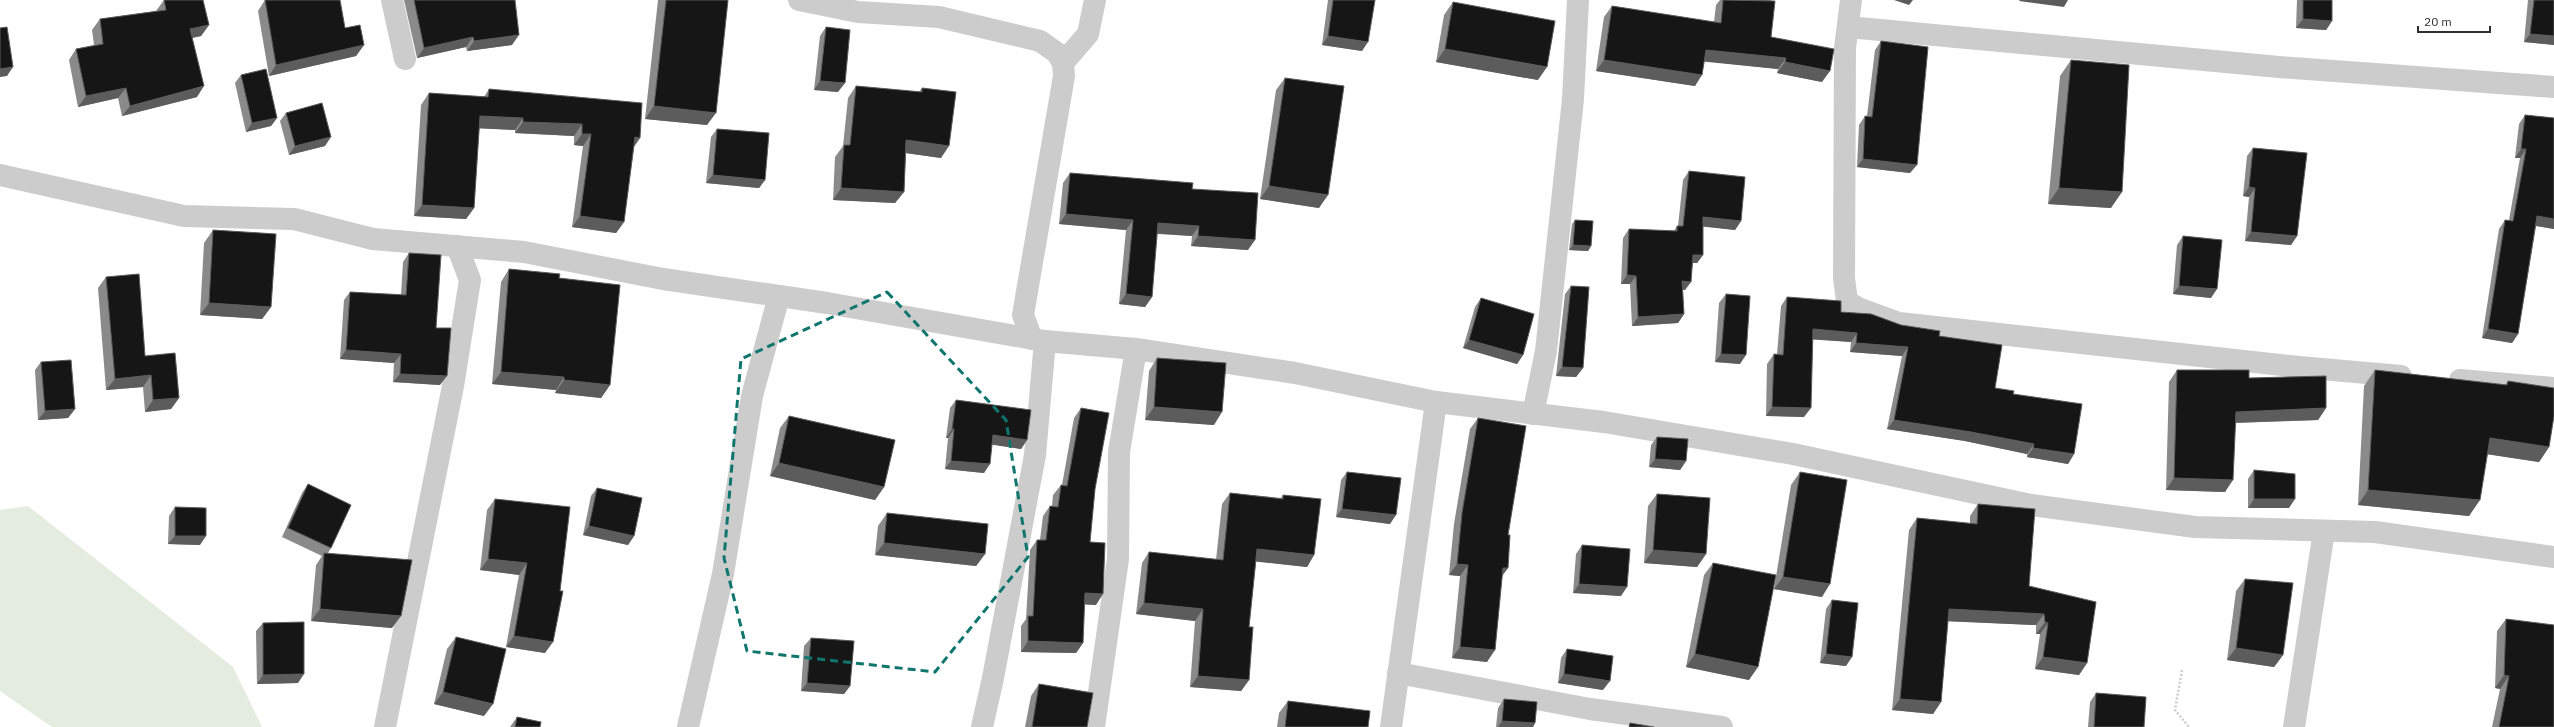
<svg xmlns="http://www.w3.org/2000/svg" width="2554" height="727" font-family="'IBM Plex Sans',sans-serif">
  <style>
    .green { fill: #e3ecde }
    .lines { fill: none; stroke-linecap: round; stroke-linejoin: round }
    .path { stroke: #ccc; stroke-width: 2.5; stroke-dasharray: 2 2; stroke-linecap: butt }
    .minor { stroke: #ccc; stroke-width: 22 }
    .wall { fill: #8a8a8a }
    .shaded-wall { fill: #5c5c5c }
    .building { fill: #161616; stroke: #5c5c5c }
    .marked { fill: none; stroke: #0f766e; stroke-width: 3; stroke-dasharray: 8 5; stroke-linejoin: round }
  </style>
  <rect width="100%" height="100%" fill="#fff"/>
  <polygon class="green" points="28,506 233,667 262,727 52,727 0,691 0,510"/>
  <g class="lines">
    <polyline class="path" points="2182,670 2175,710 2189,727"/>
    <g class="minor">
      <polyline points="392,0 405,59"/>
      <polyline points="799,0 858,12 939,17 1040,41 1057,53 1063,63 1064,76 1023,315 1032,339"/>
      <polyline points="1851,0 1845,48 1844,278 1847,301 1858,308 1899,323 2299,367 2401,376"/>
      <polyline points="1848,27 2279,67 2554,87"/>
      <polyline points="1063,63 1088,34 1095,0"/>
      <polyline points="0,175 184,216 294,219 373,239 524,252 663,279 827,303 1045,341 1136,349 1295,373 1436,402 1604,422 1793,454 2031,505 2195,527 2375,532 2554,557"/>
      <polyline points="2460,380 2554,388"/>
      <polyline points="1533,414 1546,351 1573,99 1578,0"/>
      <polyline points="1398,673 1590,709 1722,727"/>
      <polyline points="385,727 453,386 470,280 457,246"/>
      <polyline points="688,727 723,574 752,396 779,296"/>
      <polyline points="982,727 993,678 1035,455 1045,341"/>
      <polyline points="1094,727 1118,559 1119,452 1136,349"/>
      <polyline points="1391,727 1436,402"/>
      <polyline points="2294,727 2324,531"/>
    </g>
  </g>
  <g class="wall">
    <polygon points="164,0 209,25 201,36 192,38 197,97 122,116 118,98 78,107 69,60 76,49 94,45 92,30 100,19 156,11"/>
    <polygon points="265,0 345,28 364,45 356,56 269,76 258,11"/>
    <polygon points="404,0 515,0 512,45 467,51 466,47 417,58"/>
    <polygon points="658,0 728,0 707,125 645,119"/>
    <polygon points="1328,0 1375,0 1362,51 1322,45"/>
    <polygon points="1720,0 1771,0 1771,37 1822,82 1777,73 1778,69 1704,61 1695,86 1596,71 1604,17 1612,6 1714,22 1716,5"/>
    <polygon points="2297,0 2332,0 2332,21 2326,30 2296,28"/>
    <polygon points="2528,0 2554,0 2554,45 2524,42"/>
    <polygon points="1453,2 1538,80 1436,62 1444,15"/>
    <polygon points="826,27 838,92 814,90 820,36"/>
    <polygon points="1881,41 1910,173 1857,167 1859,125 1865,116 1867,116 1875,50"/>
    <polygon points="2071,60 2111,208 2048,204 2060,76"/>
    <polygon points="241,75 277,118 271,126 246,132 235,83"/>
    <polygon points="1285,78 1319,208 1260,199 1276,90"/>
    <polygon points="856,86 919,92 922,88 941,158 906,153 904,192 895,203 833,200 835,157 843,146 848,98"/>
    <polygon points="489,89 640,138 634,147 624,222 616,233 572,227 583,146 574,145 574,136 515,133 515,130 479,128 474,208 466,219 414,216 421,105 429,93 484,97"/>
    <polygon points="286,113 325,146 289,155 280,121"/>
    <polygon points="2525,115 2554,118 2554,229 2536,226 2518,334 2512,343 2482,338 2499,229 2505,220 2509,220 2520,158 2515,158 2519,124"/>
    <polygon points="717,129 765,180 759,188 706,183 711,137"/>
    <polygon points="2253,148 2297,236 2291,245 2245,241 2249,197 2243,196 2247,156"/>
    <polygon points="1689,171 1741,221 1735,230 1703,226 1703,255 1697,263 1693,263 1685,290 1683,290 1684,314 1678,323 1632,326 1630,284 1621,284 1623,238 1629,229 1674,231 1677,226 1678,226 1683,180"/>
    <polygon points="1070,173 1192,189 1248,250 1191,246 1192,236 1157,234 1152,297 1145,307 1119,304 1126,230 1059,224 1063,183"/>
    <polygon points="1575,220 1591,246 1588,251 1569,250 1572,224"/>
    <polygon points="213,230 271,307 262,319 200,315 204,243"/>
    <polygon points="2183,236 2211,298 2173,294 2177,245"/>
    <polygon points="409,253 436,328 440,385 393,382 394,363 340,359 344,300 350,292 401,295 403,262"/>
    <polygon points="509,269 559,278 610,385 601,398 555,393 556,390 492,384 501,282"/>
    <polygon points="106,277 145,356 179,398 171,409 145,412 143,387 106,390 98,288"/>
    <polygon points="1571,286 1583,368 1576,377 1556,376 1565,294"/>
    <polygon points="1726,294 1740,364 1715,362 1719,303"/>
    <polygon points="1787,297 1841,312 1901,325 1939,336 1995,388 2013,394 2074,454 2068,464 2027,457 2027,454 1965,441 1887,429 1902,356 1850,352 1851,342 1813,339 1804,417 1766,416 1767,364 1774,354 1777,354 1781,306"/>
    <polygon points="1481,298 1523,355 1517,364 1463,348 1475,307"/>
    <polygon points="1157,358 1214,425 1145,420 1149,371"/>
    <polygon points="41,362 75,409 68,418 38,420 35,370"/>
    <polygon points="2177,370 2249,378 2326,408 2318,420 2236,423 2225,492 2166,490 2169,382"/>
    <polygon points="2375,370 2505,385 2508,381 2549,447 2539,462 2487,454 2469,516 2358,505 2364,386"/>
    <polygon points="956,400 1027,440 1021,449 992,444 984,473 945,469 948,438 946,438 950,408"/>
    <polygon points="1081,408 1095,489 1090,542 1096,605 1084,604 1083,643 1076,653 1021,652 1021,626 1026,619 1030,550 1037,540 1040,540 1043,516 1050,506 1052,506 1053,495 1061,485 1062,485 1074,418"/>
    <polygon points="789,416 884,487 875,500 770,476 780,428"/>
    <polygon points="1478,418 1508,535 1508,568 1502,575 1487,662 1452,658 1460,576 1449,575 1454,524 1470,429"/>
    <polygon points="1657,437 1686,461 1680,470 1649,467 1651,445"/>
    <polygon points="2254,470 2289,508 2248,508 2248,479"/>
    <polygon points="1347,472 1390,524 1336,517 1341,480"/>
    <polygon points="1800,472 1822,597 1774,589 1791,485"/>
    <polygon points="308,484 331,548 328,553 392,628 311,621 316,565 322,556 282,537 302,493"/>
    <polygon points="597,488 634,536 628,545 583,535 591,496"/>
    <polygon points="1230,493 1281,498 1283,495 1314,555 1307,567 1256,561 1249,627 1249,680 1241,691 1190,687 1195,621 1136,614 1142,563 1149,552 1216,560 1222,504"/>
    <polygon points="1657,494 1706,554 1697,567 1644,563 1648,506"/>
    <polygon points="495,499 560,591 545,653 506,647 519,575 480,570 487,510"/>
    <polygon points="1978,504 2029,586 2087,663 2079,675 2035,669 2040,634 2036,634 2036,625 1948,621 1941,702 1933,714 1892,710 1909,530 1917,518 1970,524 1970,516"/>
    <polygon points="175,507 200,545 168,544 169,516"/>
    <polygon points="887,513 985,554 976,566 875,555 878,526"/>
    <polygon points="1582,545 1621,596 1573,593 1576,554"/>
    <polygon points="1713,563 1749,680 1686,667 1704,575"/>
    <polygon points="2245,579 2283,655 2274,667 2227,660 2236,591"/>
    <polygon points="1832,600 1846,666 1820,663 1826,609"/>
    <polygon points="2506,619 2554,727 2492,727 2500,689 2495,688 2497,631"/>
    <polygon points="263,623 298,683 257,684 256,631"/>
    <polygon points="456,637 484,716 434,704 447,649"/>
    <polygon points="811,638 850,686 844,694 801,691 804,646"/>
    <polygon points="1567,649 1603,690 1558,683 1561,658"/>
    <polygon points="1039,684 1087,727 1025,727 1031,696"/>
    <polygon points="2096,693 2144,727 2088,727 2090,702"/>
    <polygon points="1504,699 1535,723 1533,727 1496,727 1498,708"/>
    <polygon points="1288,701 1368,727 1277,727 1279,713"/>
    <polygon points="517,717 540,727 510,727"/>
  </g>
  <g class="shaded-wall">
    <polygon points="1894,0 1913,0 1909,5"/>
    <polygon points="2020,0 2068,0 2064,7 2019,1"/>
    <polygon points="2303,19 2332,21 2326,30 2296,28"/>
    <polygon points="209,25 201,36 182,40 190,29"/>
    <polygon points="2530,34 2554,36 2554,45 2524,42"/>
    <polygon points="519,35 512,45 467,51 474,41"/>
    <polygon points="1328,36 1368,42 1362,51 1322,45"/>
    <polygon points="473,37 466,47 417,58 424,48"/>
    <polygon points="364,45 356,56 269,76 276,65"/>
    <polygon points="1445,49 1547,67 1538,80 1436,62"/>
    <polygon points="1706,50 1786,58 1778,69 1698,61"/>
    <polygon points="1604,60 1702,75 1695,86 1596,71"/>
    <polygon points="1785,62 1830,71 1822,82 1777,73"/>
    <polygon points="13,67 7,76 0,77 0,69"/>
    <polygon points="820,81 845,83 838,92 814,90"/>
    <polygon points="204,86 197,97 122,116 130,106"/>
    <polygon points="126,88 118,98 78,107 86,96"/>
    <polygon points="654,106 716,113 707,125 645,119"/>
    <polygon points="480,116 523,118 515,130 471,128"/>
    <polygon points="277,118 271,126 246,132 252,123"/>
    <polygon points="523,122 582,124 574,136 515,133"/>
    <polygon points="582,134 591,134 583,146 574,145"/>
    <polygon points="331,137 325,146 289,155 295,146"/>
    <polygon points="635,137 640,138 632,149"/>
    <polygon points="906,140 949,146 941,158 898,152"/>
    <polygon points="2521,149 2526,149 2520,158 2515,158"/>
    <polygon points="1863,159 1917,165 1910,173 1857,167"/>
    <polygon points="713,175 765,180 759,188 706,183"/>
    <polygon points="1269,186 1328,195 1319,208 1260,199"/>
    <polygon points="2249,187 2255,188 2249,197 2243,196"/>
    <polygon points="841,188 904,192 895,203 833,200"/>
    <polygon points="2059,188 2122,192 2111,208 2048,204"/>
    <polygon points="422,205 474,208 466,219 414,216"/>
    <polygon points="1066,214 1133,220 1126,230 1059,224"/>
    <polygon points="580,216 624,222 616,233 572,227"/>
    <polygon points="2537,216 2554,219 2554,229 2531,225"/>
    <polygon points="1703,217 1741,221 1735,230 1697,226"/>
    <polygon points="1158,223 1199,226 1192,236 1151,233"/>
    <polygon points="2251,232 2297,236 2291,245 2245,241"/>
    <polygon points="1198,236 1255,240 1248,250 1191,246"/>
    <polygon points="1573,245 1591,246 1588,251 1569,250"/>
    <polygon points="1693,255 1703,255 1697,263 1687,263"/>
    <polygon points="1627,275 1636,276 1630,284 1621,284"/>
    <polygon points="1682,281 1691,282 1685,290 1676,290"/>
    <polygon points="2179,286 2217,289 2211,298 2173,294"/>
    <polygon points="1126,294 1152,297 1145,307 1119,304"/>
    <polygon points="209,303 271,307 262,319 200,315"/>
    <polygon points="1684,314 1678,323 1632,326 1638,317"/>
    <polygon points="1813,329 1857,333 1851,342 1806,339"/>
    <polygon points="2488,329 2518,334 2512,343 2482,338"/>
    <polygon points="1469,340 1523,355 1517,364 1463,348"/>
    <polygon points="1856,343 1908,347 1902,356 1850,352"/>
    <polygon points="346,350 401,354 394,363 340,359"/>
    <polygon points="1721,354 1746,355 1740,364 1715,362"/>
    <polygon points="1562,367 1583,368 1576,377 1556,376"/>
    <polygon points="501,372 564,377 556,390 492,384"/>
    <polygon points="400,374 447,376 440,385 393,382"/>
    <polygon points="151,375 143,387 106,390 115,379"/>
    <polygon points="564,380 610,385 601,398 555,393"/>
    <polygon points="179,398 171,409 145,412 153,400"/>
    <polygon points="1154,407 1222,412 1214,425 1145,420"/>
    <polygon points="1772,407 1811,408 1804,417 1766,416"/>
    <polygon points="2326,408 2318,420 2228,423 2236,412"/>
    <polygon points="75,409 68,418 38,420 45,411"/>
    <polygon points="1894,420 1971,432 2034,444 2027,454 1965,441 1887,429"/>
    <polygon points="952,429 954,429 948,438 946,438"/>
    <polygon points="993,435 1027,440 1021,449 987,444"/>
    <polygon points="2490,438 2549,447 2539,462 2479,453"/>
    <polygon points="2033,448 2074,454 2068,464 2027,457"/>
    <polygon points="1655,459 1686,461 1680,470 1649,467"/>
    <polygon points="951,461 990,464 984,473 945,469"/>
    <polygon points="779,463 884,487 875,500 770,476"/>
    <polygon points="2174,478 2233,480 2225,492 2166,490"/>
    <polygon points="2368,490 2480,500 2469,516 2358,505"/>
    <polygon points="2254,499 2295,499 2289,508 2248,508"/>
    <polygon points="1342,509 1396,515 1390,524 1336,517"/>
    <polygon points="589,526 634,536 628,545 583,535"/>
    <polygon points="175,536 206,536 200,545 168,544"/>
    <polygon points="884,543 985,554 976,566 875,555"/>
    <polygon points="1257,549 1314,555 1307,567 1250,561"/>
    <polygon points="1653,550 1706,554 1697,567 1644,563"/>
    <polygon points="488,559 527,563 519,575 480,570"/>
    <polygon points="1457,564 1468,565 1460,576 1449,575"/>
    <polygon points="1503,568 1508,568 1500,579"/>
    <polygon points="1783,577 1830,584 1822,597 1774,589"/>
    <polygon points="1579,584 1627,587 1621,596 1573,593"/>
    <polygon points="1085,593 1103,594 1096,605 1077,604"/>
    <polygon points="1144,603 1203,609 1195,621 1136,614"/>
    <polygon points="320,609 401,616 392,628 311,621"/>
    <polygon points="1949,609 2044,614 2036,625 1941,621"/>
    <polygon points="2045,622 2048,623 2040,634 2036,634"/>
    <polygon points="514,636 553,642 545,653 506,647"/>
    <polygon points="1028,641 1083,643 1076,653 1021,652"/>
    <polygon points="1460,647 1495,650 1487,662 1452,658"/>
    <polygon points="2236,648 2283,655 2274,667 2227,660"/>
    <polygon points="1695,654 1758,667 1749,680 1686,667"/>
    <polygon points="1826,654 1852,657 1846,666 1820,663"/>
    <polygon points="2043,657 2087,663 2079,675 2035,669"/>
    <polygon points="304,674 298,683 257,684 263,675"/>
    <polygon points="1564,674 1610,681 1603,690 1558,683"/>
    <polygon points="2504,675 2509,676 2500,689 2495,688"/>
    <polygon points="1198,676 1249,680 1241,691 1190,687"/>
    <polygon points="807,683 850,686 844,694 801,691"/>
    <polygon points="443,692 493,704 484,716 434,704"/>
    <polygon points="1900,699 1941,702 1933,714 1892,710"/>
    <polygon points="1502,721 1535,723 1533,727 1498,727"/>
  </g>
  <g class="building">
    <polygon points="164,0 203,0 209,25 190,29 204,86 130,106 126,88 86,96 76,49 103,44 100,19 166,10"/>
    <polygon points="265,0 340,0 345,28 360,25 364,45 276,65"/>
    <polygon points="414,0 515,0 519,35 474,41 473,37 424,48"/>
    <polygon points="666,0 728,0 716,113 654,106"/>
    <polygon points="1333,0 1375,0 1368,42 1328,36"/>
    <polygon points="1723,0 1775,1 1771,37 1834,49 1830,71 1785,62 1786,58 1706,50 1702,75 1604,60 1612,6 1721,23"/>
    <polygon points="2303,0 2332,0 2332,21 2303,19"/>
    <polygon points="2534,0 2554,0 2554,36 2530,34"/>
    <polygon points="1453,2 1555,21 1547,67 1445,49"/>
    <polygon points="7,27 13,67 0,69 0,28"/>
    <polygon points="826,27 850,30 845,83 820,81"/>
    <polygon points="1881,41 1928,47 1917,165 1863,159 1865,116 1872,117"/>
    <polygon points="2071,60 2129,65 2122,192 2059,188"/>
    <polygon points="266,69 277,118 252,123 241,75"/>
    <polygon points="1285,78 1344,86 1328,195 1269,186"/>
    <polygon points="856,86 922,92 922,88 956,92 949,146 906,140 904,192 841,188 844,145 850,145"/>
    <polygon points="489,89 642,103 640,138 635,137 624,222 580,216 591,134 582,134 582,124 523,122 523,118 480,116 474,208 422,205 429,93 488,97"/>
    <polygon points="322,103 331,137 295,146 286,113"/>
    <polygon points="2525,115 2554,118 2554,219 2537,216 2518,334 2488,329 2505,220 2513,221 2526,149 2521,149"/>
    <polygon points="717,129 769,133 765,180 713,175"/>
    <polygon points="2253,148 2307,153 2297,236 2251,232 2255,188 2249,187"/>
    <polygon points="1689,171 1745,177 1741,221 1703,217 1703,255 1693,255 1691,282 1682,281 1684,314 1638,317 1636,276 1627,275 1629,229 1677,231 1677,226 1683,226"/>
    <polygon points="1070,173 1193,183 1192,189 1258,193 1255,240 1198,236 1199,226 1158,223 1152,297 1126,294 1133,220 1066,214"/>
    <polygon points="1575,220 1593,221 1591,246 1573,245"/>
    <polygon points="213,230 276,234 271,307 209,303"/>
    <polygon points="2183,236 2222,240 2217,289 2179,286"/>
    <polygon points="409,253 441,255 436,328 451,328 447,376 400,374 401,354 346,350 350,292 406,295"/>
    <polygon points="509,269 560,274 559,278 620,285 610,385 564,380 564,377 501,372"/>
    <polygon points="139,274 145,356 175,353 179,398 153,400 151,375 115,379 106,277"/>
    <polygon points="1571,286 1589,287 1583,368 1562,367"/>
    <polygon points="1726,294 1750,296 1746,355 1721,354"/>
    <polygon points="1787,297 1841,301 1841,312 1871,314 1901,325 1940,331 1939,336 2002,345 1995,388 2014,391 2013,394 2082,404 2074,454 2033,448 2034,444 1971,432 1894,420 1908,347 1856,343 1857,333 1813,329 1811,408 1772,407 1774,354 1783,355"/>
    <polygon points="1481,298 1534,314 1523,355 1469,340"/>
    <polygon points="1157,358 1226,363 1222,412 1154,407"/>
    <polygon points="71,360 75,409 45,411 41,362"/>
    <polygon points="2177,370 2249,370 2249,378 2326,376 2326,408 2236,412 2233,480 2174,478"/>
    <polygon points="2375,370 2507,385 2508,381 2554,388 2554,416 2549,447 2490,438 2480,500 2368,490"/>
    <polygon points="956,400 1031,410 1027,440 993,435 990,464 951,461 954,429 952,429"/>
    <polygon points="1081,408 1109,413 1095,489 1090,542 1105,543 1103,594 1085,593 1083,643 1028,641 1028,616 1033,616 1037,540 1046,540 1050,506 1058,507 1061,485 1067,486"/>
    <polygon points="789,416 895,440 884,487 779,463"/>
    <polygon points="1478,418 1526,426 1508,535 1510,535 1508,568 1503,568 1495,650 1460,647 1468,565 1457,564 1462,513"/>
    <polygon points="1657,437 1688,439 1686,461 1655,459"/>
    <polygon points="2254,470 2295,474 2295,499 2254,499"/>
    <polygon points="1347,472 1401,478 1396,515 1342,509"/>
    <polygon points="1800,472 1847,480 1830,584 1783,577"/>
    <polygon points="308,484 351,505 331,548 288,528"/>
    <polygon points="597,488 642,498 634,536 589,526"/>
    <polygon points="1230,493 1283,499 1283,495 1321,499 1314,555 1257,549 1249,627 1253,627 1249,680 1198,676 1203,609 1144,603 1149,552 1223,560"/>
    <polygon points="1657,494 1710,498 1706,554 1653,550"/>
    <polygon points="495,499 570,507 560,591 563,591 553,642 514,636 527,563 488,559"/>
    <polygon points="1978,504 2035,509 2029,586 2096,602 2087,663 2043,657 2048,623 2045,622 2044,614 1949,609 1941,702 1900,699 1917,518 1977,524"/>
    <polygon points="175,507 206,508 206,536 175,536"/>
    <polygon points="887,513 988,524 985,554 884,543"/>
    <polygon points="1582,545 1630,549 1627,587 1579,584"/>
    <polygon points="324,553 412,560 401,616 320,609"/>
    <polygon points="1713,563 1776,575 1758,667 1695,654"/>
    <polygon points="2245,579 2293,583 2283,655 2236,648"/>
    <polygon points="1832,600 1858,603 1852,657 1826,654"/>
    <polygon points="2506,619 2554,625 2554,727 2499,727 2509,676 2504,675"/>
    <polygon points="304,622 304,674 263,675 263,623"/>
    <polygon points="456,637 506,649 493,704 443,692"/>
    <polygon points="811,638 854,641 850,686 807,683"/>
    <polygon points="1567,649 1613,656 1610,681 1564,674"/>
    <polygon points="1039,684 1093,693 1087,727 1032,727"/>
    <polygon points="2096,693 2146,697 2144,727 2094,727"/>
    <polygon points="1504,699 1537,702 1535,723 1502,721"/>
    <polygon points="1288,701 1370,711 1368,727 1285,727"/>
    <polygon points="517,717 541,722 540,727 515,727"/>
    <polygon points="1630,723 1654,727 1629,727"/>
  </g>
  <path class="marked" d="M887,292L1006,420L1028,557L935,672L747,651L724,558L741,359Z"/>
  <path d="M2418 26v6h72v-6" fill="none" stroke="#2f2f2f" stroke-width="2"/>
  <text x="2424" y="26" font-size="12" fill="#2f2f2f" stroke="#ffffff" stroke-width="3" paint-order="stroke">20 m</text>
</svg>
